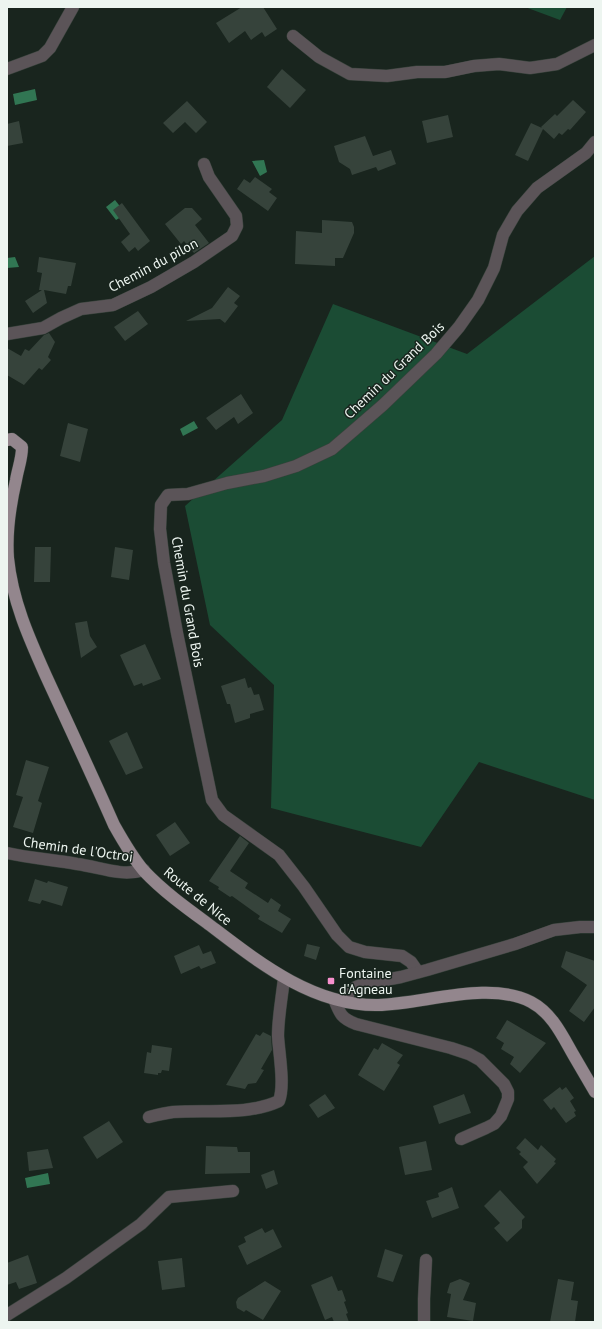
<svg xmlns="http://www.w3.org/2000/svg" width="602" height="1329" font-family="'PT Sans',sans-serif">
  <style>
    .green { fill: #1b4c34 }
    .water { fill: #317653 }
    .building { fill: #36433b }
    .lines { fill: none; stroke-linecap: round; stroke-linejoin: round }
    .minor-casing { stroke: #37423b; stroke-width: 13 }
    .major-casing { stroke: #37423b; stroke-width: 13 }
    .minor { stroke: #5b5458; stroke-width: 12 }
    .major { stroke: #93868d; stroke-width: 12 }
    .poi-dot { fill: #f790cd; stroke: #19251e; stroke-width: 1.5 }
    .labels { text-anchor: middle; stroke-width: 3; stroke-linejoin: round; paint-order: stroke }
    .street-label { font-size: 14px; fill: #edf5f0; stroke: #19251e }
    .poi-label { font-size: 14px; fill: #edf5f0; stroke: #19251e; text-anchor: start }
  </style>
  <rect width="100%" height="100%" fill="#19251e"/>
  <g class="green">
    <polygon points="525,7 567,7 560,20"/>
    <polygon points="595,256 595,800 479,762 421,847 271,808 274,685 210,625 185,506 282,420 333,304 467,354"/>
  </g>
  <g class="water">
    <polygon points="35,89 37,100 15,105 13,94"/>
    <polygon points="264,160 267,172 260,176 252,161"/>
    <polygon points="115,200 126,214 116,220 106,207"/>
    <polygon points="15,257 19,267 7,268 7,258"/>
    <polygon points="194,421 198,428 183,436 180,429"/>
    <polygon points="48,1173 50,1184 27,1188 25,1178"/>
  </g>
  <g class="building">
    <polygon points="242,7 263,7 277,29 265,37 262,32 251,40 245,31 229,43 216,23"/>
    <polygon points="282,69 306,90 290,108 267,87"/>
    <polygon points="573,100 586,112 570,130 568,129 562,135 559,133 554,139 543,129 528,161 515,155 531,123 542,128 541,127 555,114 557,116"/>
    <polygon points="187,101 207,122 196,133 185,122 173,133 163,123"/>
    <polygon points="448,115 453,137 427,143 422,121"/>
    <polygon points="19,121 23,143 7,146 7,124"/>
    <polygon points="365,136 373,156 391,150 396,164 378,171 376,167 352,175 350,169 339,162 334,146"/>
    <polygon points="255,177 272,189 269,192 277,198 268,211 237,189 244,179 250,183"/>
    <polygon points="122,203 150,241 138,251 135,247 129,252 121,242 130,234 113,210"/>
    <polygon points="185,208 192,208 202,219 195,225 209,243 194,253 184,241 181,244 165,224"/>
    <polygon points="322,220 352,222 354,227 354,233 343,258 335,258 335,266 295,264 296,231 322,233"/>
    <polygon points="39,257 76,263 71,286 68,286 66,294 44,290 47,303 33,313 25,301 42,290 39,290 42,273 37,272"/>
    <polygon points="228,287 240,296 234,303 238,306 225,323 220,319 186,321 212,308"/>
    <polygon points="138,311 148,324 125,341 114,327"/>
    <polygon points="49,333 55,342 48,357 51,360 42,370 39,368 24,385 7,375 7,348 21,356 25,349 29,351 44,335"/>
    <polygon points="241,394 253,413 238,424 234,417 216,430 206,418"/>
    <polygon points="68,423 88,429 80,462 60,456"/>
    <polygon points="35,547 51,547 50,582 34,582"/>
    <polygon points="115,547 133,550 129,580 111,577"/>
    <polygon points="87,621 90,636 97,647 81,658 75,623"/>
    <polygon points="145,644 161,679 143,686 142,683 134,686 120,655"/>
    <polygon points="245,678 248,688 251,687 254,695 259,694 264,710 250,714 250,718 235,723 230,704 227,704 221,686"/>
    <polygon points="127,732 143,768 126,775 109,741"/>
    <polygon points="26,760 49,767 38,801 42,803 33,833 13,827 23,797 16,795"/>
    <polygon points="175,822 190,843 170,856 156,835"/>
    <polygon points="240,836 249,843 230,871 248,883 245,888 268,903 271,898 281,905 278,911 291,919 282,933 258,919 260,916 232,896 230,897 218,889 219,887 209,881"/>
    <polygon points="35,879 47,883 48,881 68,887 62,906 42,900 40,904 28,901"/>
    <polygon points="307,944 320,947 316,960 304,956"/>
    <polygon points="199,945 203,954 211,951 216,963 201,969 199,966 181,974 174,956"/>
    <polygon points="566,951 595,961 595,1007 584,1022 569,1011 587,985 561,967"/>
    <polygon points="507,1020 546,1043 520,1073 510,1064 514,1057 501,1049 504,1043 496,1038"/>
    <polygon points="263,1032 271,1036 272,1050 261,1069 264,1070 256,1083 248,1084 245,1089 226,1085 256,1034 260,1036"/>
    <polygon points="382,1043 403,1055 397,1063 400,1065 384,1091 358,1075 374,1048 378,1050"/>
    <polygon points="152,1045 172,1048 169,1071 162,1070 161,1073 158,1073 158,1075 144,1073 147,1052 151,1053"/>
    <polygon points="560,1087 562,1090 566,1087 574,1098 570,1101 576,1111 574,1112 576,1116 566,1123 554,1107 551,1110 543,1100"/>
    <polygon points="325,1094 335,1108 318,1118 309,1105"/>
    <polygon points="464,1094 471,1113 439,1124 433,1106"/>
    <polygon points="109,1121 123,1142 97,1159 83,1137"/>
    <polygon points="525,1138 538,1150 541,1145 556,1159 554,1162 556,1163 537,1184 523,1167 528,1162 519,1154 521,1152 516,1148"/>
    <polygon points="426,1141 432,1170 405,1175 399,1147"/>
    <polygon points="206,1146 237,1147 238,1152 250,1152 250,1173 205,1174"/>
    <polygon points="48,1149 53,1168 29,1171 27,1152"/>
    <polygon points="274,1170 278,1184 266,1189 261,1175"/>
    <polygon points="452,1187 459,1208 432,1218 426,1201 439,1197 438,1193"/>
    <polygon points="500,1190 525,1217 522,1220 522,1228 507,1242 494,1228 500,1223 484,1206"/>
    <polygon points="262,1228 265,1233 273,1229 282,1247 247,1265 238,1246 246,1242 244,1237"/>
    <polygon points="385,1249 403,1255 393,1282 377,1277"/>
    <polygon points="28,1255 37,1283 19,1289 16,1282 7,1285 7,1263"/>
    <polygon points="182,1258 185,1287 162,1290 158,1261"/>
    <polygon points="332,1276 338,1291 342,1290 346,1301 344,1302 348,1313 346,1314 349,1322 334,1322 332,1317 325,1320 311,1285"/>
    <polygon points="460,1279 470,1283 463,1300 476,1303 473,1321 447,1317 451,1294 447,1293 450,1283"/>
    <polygon points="558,1279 574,1282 571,1300 578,1301 575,1322 550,1322"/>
    <polygon points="265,1281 281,1291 263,1320 246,1310 244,1312 237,1308 236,1302 238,1298"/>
  </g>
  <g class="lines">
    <g class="minor-casing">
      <g id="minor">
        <polyline points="293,36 319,57 350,74 387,76 417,72 445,72 474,66 499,64 530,68 557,64 595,45"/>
        <polyline points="7,69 42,56 50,48 73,7"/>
        <polyline points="7,334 43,328 61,318 81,309 113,305 151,287 194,262 232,236 237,226 236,216 209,177 204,164"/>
        <path d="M7,853C30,858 54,860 77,864C100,867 121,877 144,870"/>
        <polyline points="418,972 411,962 402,956 365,952 349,947 337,935 304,887 279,855 223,815 212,800 177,633 164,563 160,529 161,505 168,495 188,494 227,483 264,476 296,466 332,449 353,431 383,405 436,354 459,327 478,300 494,268 503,235 517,211 537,188 586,153 595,142"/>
        <path d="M334,999C340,1014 341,1018 356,1024L451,1048L469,1054L480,1060L504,1084L508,1092V1099L501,1116L494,1124L486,1128L461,1139"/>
        <polyline points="346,1002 349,992 356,987 363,984 401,977 427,970 515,944 554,930 580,927 595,927"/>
        <path d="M149,1117C157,1115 165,1113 173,1112C208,1109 247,1116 279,1101C285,1085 279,1054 278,1036C278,1017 282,997 284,978"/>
        <polyline points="7,1315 66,1278 141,1224 169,1197 233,1191"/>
        <polyline points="424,1322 424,1299 426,1260"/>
      </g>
    </g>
    <g class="major-casing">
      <path id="major" d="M7,440L12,439L22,447C22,459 18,468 16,480C10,506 6,531 8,558C12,600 29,638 46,676C69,726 92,775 114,825C123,841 132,857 144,871C163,891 185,907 207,923C257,961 312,1006 378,1005C424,1004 489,980 531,1002C552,1013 562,1035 574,1056C581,1068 588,1080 595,1092"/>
    </g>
    <use href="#minor" class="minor"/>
    <use href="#major" class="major"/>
  </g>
  <rect class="poi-dot" x="327" y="977" width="8" height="8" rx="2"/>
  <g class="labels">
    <g class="street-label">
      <text transform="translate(153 265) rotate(-28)" y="5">Chemin du pilon</text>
      <text transform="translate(394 370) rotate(-44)" y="5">Chemin du Grand Bois</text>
      <text transform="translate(188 602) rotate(80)" y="5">Chemin du Grand Bois</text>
      <text transform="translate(78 849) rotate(8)" y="5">Chemin de l'Octroi</text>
      <text transform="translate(198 896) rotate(39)" y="5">Route de Nice</text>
    </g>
    <g class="poi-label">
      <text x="339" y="978">Fontaine<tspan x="339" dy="16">d'Agneau</tspan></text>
    </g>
  </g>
  <rect width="602" height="1329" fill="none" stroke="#edf5f0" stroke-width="16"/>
</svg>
